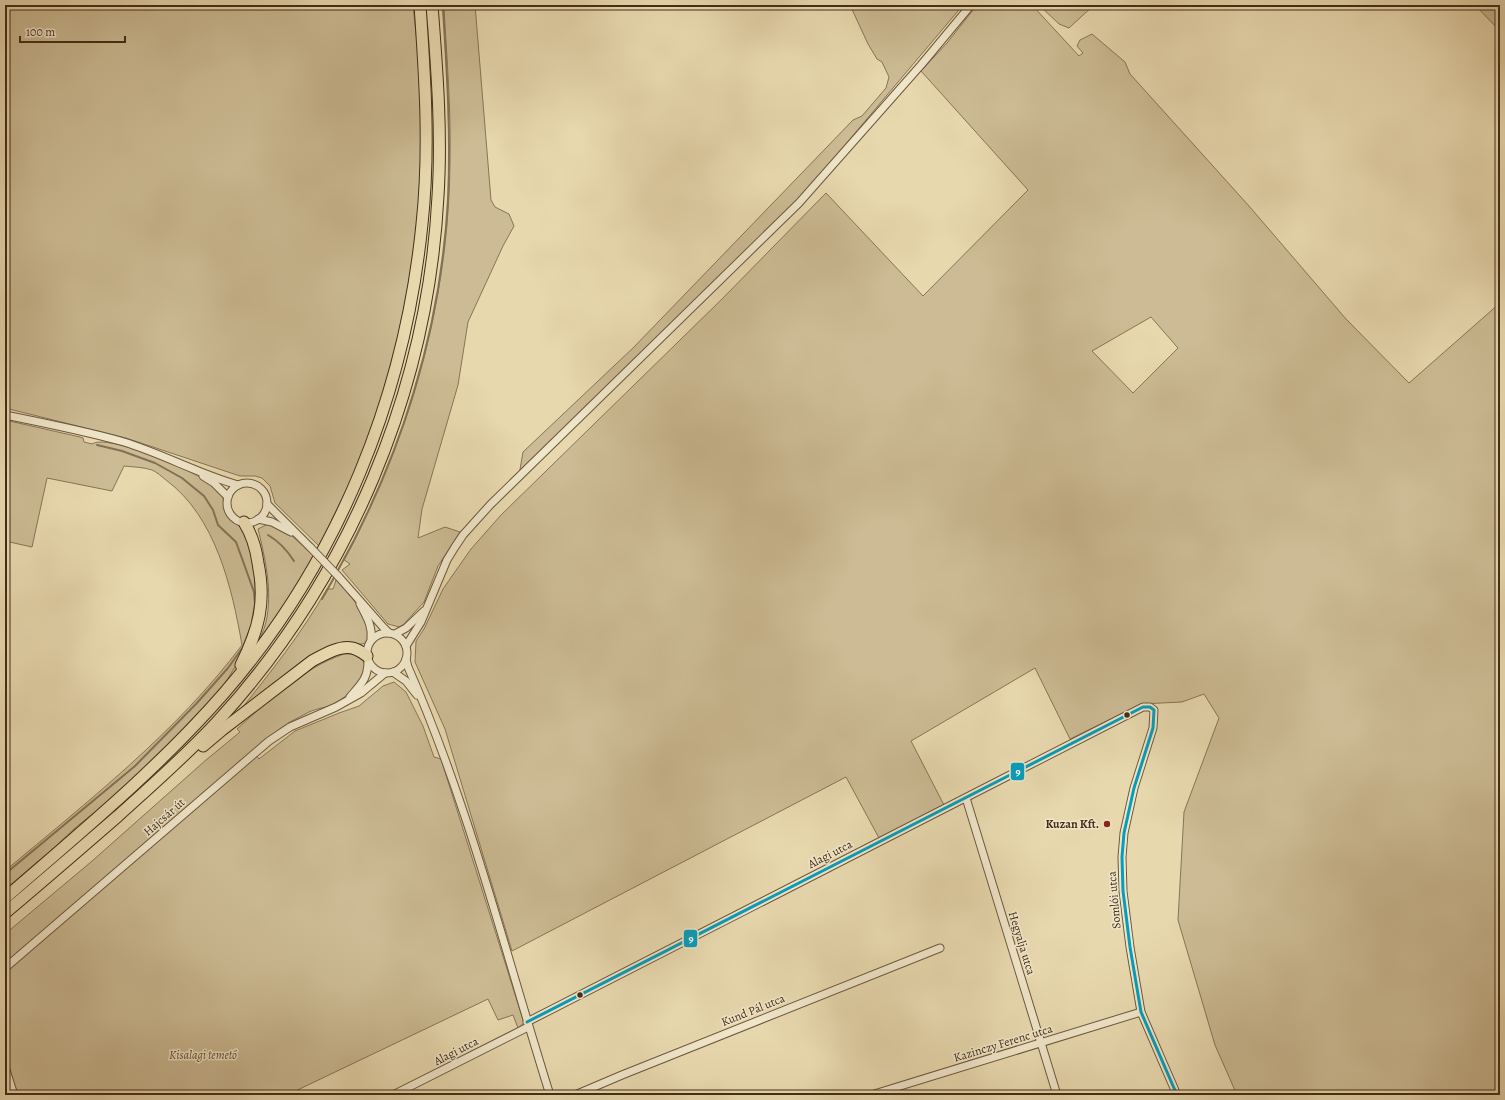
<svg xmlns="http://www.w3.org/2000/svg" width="1505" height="1100" font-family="Alegreya,serif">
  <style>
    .green { fill: #ccbb94; stroke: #887456; fill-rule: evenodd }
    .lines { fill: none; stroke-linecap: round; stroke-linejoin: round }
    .stream { stroke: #847153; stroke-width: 2 }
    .minor-casing { stroke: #6c583e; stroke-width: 9 }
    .highway-casing { stroke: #432d18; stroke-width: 13 }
    .minor { stroke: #f0e6ca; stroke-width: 7 }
    .highway { stroke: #e8d8ae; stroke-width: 11 }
    .minor-bridge-casing { stroke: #6c583e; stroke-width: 9; stroke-linecap: butt }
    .minor-bridge { stroke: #f0e6ca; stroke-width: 7 }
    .bus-1-casing { stroke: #f0e6ca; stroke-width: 6 }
    .bus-1 { stroke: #079dbc; stroke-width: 3 }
    .bus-dot { fill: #432d18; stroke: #f0e6ca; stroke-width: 1.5 }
    .poi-dot { fill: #8f2418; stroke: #f0e6ca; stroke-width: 1.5 }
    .labels { text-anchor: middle; stroke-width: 3; stroke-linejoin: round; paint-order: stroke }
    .street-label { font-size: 12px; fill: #432d18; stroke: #f0e6ca }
    .poi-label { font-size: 12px; font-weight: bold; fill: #432d18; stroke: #f0e6ca; text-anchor: end }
    .park-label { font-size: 12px; font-style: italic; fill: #5e4931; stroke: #f0e6ca }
    .line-badge { stroke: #f0e6ca; stroke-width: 1.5 }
    .badge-label { font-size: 11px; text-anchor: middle; font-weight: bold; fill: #fff }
  </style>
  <rect width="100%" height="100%" fill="#e8d8ae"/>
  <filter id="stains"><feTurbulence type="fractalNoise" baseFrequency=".005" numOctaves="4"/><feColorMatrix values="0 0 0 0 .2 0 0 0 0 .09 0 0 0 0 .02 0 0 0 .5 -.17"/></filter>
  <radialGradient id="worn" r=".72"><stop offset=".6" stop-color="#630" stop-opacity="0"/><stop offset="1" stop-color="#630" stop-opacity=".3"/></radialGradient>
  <g class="green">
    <polygon points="5,5 413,5 423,101 423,181 405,319 391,374 361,460 319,546 275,503 270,486 262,478 255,476 240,476 126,438 5,408"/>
    <path d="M452,5H475L491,200L495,207L509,214L514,226L503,246L468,322L458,385L422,509L418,538L445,527L460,532L438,566L424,602L403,625L399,627L388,624L342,570L350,564L344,560C355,541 364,521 373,500C422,394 449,279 450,162C451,110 447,59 444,8H451Z"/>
    <polygon points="850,5 963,5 796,203 519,475 523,452 634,347 853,120 862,116 886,88 889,77 882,62 877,59 868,44"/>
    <path d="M977,5H1032L1079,56L1083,53L1077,46L1080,40L1092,34L1125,62L1130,74L1249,206L1346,319L1409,383L1500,303V1095H1237L1215,1045L1178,920L1184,812L1219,718L1204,694L1182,702L1141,704L1070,739L1035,668L911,741L944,805L879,838L846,777L512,951L445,729L415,662L416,641L424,629L443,589L471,549L501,515L722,299L826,193L923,296L1028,190L921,71L947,43ZM1151,317L1178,348L1133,393L1092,351Z"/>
    <polygon points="1039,5 1094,5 1069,28 1059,24"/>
    <polygon points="1475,5 1500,5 1500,31"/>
    <path d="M5,420L80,437L83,438L84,442L92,444C107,433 191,470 206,481C212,485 217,491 223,495L224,509L227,515L248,534L260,602L241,657L221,690L132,782L75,828L5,894V871C88,801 176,733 242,645C232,588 216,517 166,480C162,477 157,472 152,470C143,467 133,467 124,466L112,491L47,478L32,547L5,541V488L8,462L5,449Z"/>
    <path d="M268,524L292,536L314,556L305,574L256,648C259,639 264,631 266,622C273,591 265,558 258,529Z"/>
    <path d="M336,580C352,596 364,612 371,633C370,636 369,640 367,642C365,645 345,645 340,646L238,713C270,673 302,633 327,589H333Z"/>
    <path d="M344,654C351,654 359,653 363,661C372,675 347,697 335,703C327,708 317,708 309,712C303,715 296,719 290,722C277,730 264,741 253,751L259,759L295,731L339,713L359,706L383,686L394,682L406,692L423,726L434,757L441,759L524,1023L518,1028L513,1015L498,1020L488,999L287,1095H5V934L91,862L206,760L240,732L237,729C269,700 303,668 344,654Z"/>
  </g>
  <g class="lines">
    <g class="stream">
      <polyline points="97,445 122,451 155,463 182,478 204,496 213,510 218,525 236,542 244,564 254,592 255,604 252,622"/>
      <path d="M268,535C280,542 287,550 294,561"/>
      <path d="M337,572C401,458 441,330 448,199C451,135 447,72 443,9"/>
      <polyline points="322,599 335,576"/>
      <polyline points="5,874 135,766 196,704 228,668 243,647 251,626"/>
    </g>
    <g class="minor-casing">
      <g id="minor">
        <path d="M5,415C45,423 85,431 124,442C163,454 199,474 238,485"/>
        <polyline points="203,476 214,483 228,497"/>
        <circle cx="247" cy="503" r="20"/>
        <polyline points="267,504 311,548"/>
        <polyline points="258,519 272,522 291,532"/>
        <polyline points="338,576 383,627 389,633"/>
        <path d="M360,604C366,616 373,626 371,640"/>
        <circle cx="387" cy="653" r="20"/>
        <polyline points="395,634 406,628 424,611"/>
        <polyline points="406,646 421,622 447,560 455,547 463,535 490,505 799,203 921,65 971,5"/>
        <path d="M406,659L408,667C469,805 505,952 550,1095"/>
        <polyline points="393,672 406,681 417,695"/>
        <path d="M350,697C361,684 368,679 368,661"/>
        <polyline points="966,798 1057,1095"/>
        <polyline points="5,968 269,741 290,727 336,707 361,693 385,673"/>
        <polyline points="527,1022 1143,707 1150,707 1154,710 1153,728 1134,788 1124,833 1122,857 1123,891 1130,947 1141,1012 1177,1095"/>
        <polyline points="5,1067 14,1095"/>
        <polyline points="393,1095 528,1027"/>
        <polyline points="575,1095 622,1075 940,948"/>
        <polyline points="871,1095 1141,1012"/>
      </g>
    </g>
    <g class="highway-casing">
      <g id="highway">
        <path d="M241,665C259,629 266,602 258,563C256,548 252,535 244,522"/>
        <path d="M203,746L222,730L312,661C323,655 340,645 352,648C358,649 363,653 367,656"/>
        <path d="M5,898C81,832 159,768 225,692C339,560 405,395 422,224C430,151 425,77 420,5"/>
        <path d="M5,913C43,881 80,849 118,816C152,785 187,755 218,721C349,578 428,390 438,196C442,133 437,69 432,5"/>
      </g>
    </g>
    <use href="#minor" class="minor"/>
    <use href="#highway" class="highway"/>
    <g class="minor-bridge-casing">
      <polyline id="minor-bridge" points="311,548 338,576"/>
    </g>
    <use href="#minor-bridge" class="minor-bridge"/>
    <g class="bus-1-casing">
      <polyline id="bus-1" points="527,1022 1143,707 1150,707 1154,710 1153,728 1134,788 1124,833 1122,857 1123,891 1130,947 1141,1012 1177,1095"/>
    </g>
    <use href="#bus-1" class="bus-1"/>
  </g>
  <g class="bus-dot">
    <circle cx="1127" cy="715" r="3.5"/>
    <circle cx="580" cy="995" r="3.5"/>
  </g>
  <circle class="poi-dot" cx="1107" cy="824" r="4"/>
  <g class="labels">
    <g class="street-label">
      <text transform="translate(164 817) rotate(-41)" y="4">Hajcsár út</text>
      <text transform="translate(830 854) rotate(-27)" y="4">Alagi utca</text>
      <text transform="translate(1114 900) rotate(-95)" y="4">Somlói utca</text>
      <text transform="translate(1022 943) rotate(73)" y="4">Hegyalja utca</text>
      <text transform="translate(753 1010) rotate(-22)" y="4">Kund Pál utca</text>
      <text transform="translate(1003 1043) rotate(-17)" y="4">Kazinczy Ferenc utca</text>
      <text transform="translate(456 1051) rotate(-27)" y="4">Alagi utca</text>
    </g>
    <g class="poi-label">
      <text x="1099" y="828">Kuzan Kft.</text>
    </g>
    <g class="park-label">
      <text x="203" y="1059">Kisalagi temető</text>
    </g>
  </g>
  <g class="line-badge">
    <rect x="1010" y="762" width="15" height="19" rx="4" fill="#079dbc"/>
    <rect x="683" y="929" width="15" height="19" rx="4" fill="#079dbc"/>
  </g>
  <g class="badge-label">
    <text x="1018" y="775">9</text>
    <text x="691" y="942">9</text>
  </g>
  <rect width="1505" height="1100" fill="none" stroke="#e8d8ae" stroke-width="20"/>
  <rect x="6" y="6" width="1493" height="1088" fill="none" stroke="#432d18" stroke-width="2"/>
  <rect x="10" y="10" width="1485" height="1080" fill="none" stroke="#432d18"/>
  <path d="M20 36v6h105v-6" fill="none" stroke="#432d18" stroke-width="2"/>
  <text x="26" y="36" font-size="12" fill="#432d18" stroke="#f0e6ca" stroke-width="3" paint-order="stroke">100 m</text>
  <rect width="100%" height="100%" filter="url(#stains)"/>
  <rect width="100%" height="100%" fill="url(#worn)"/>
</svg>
